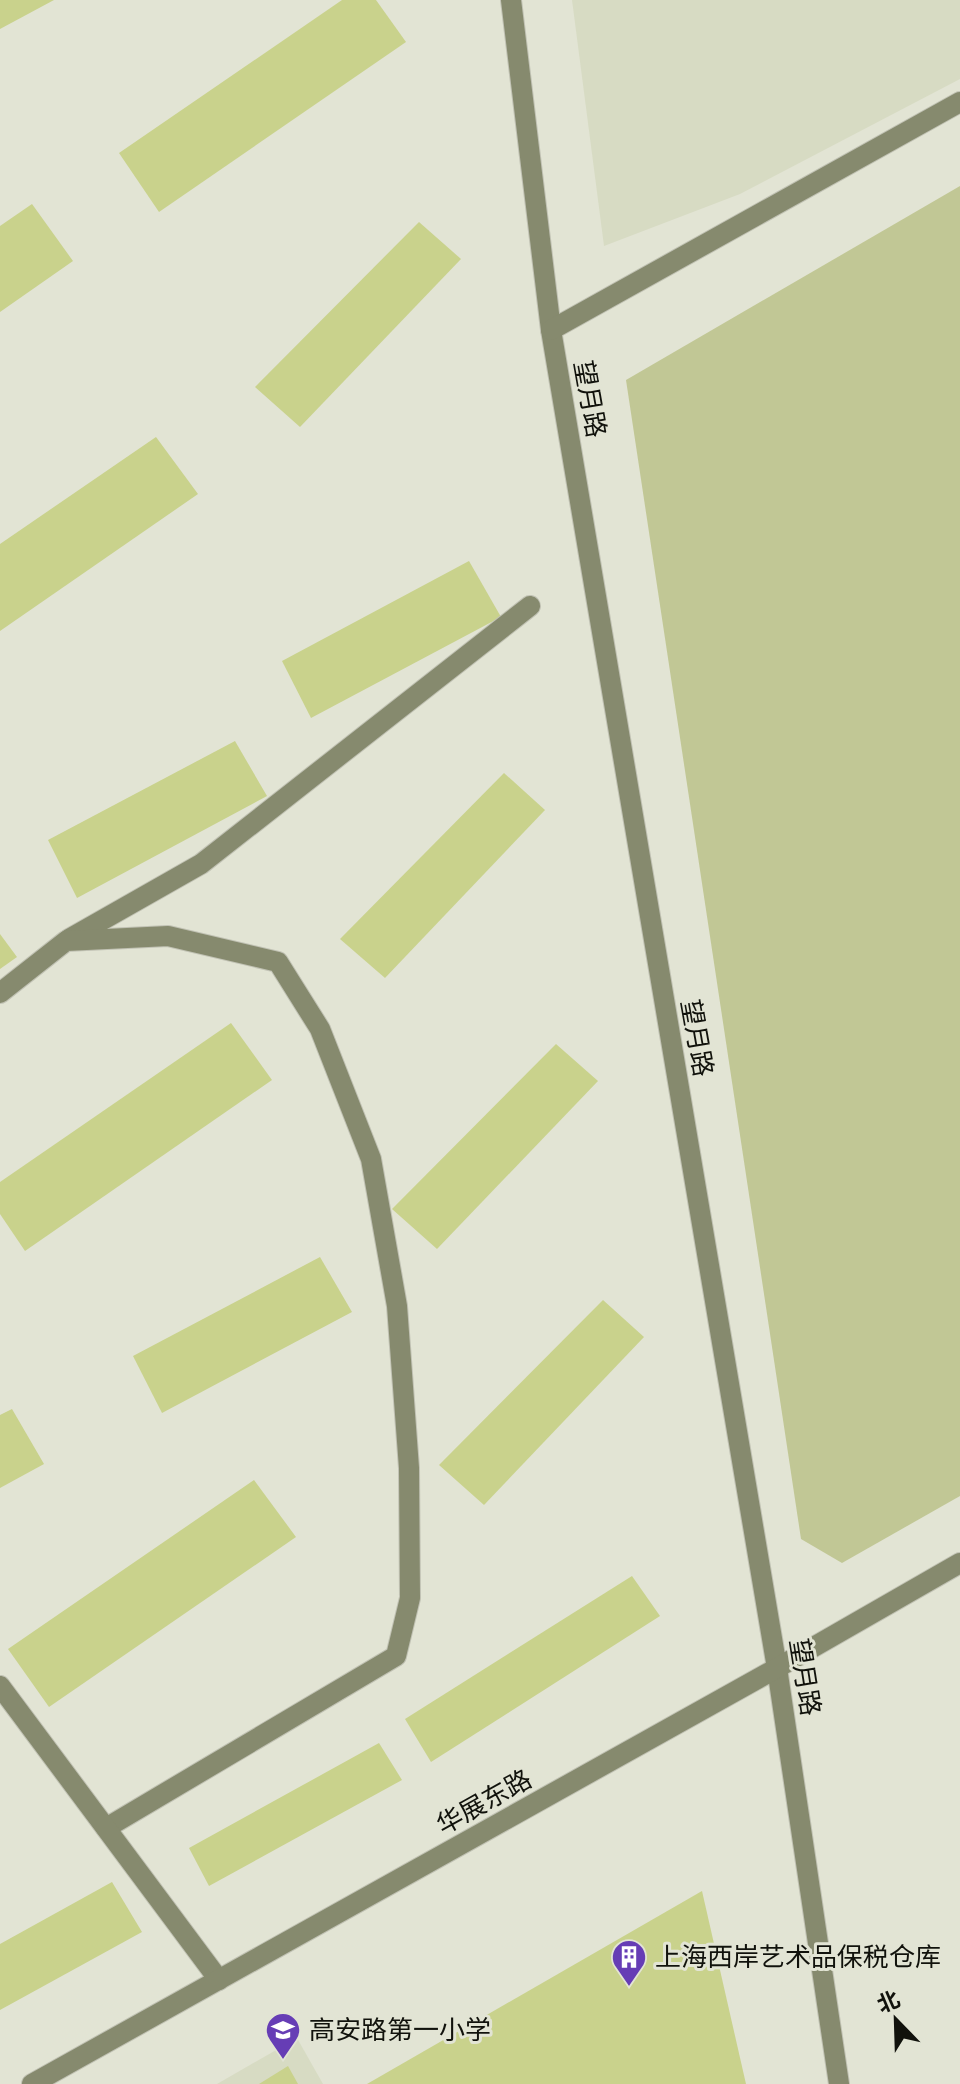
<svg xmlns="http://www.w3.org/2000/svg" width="960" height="2084" font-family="'Nunito Sans','Noto Sans SC',sans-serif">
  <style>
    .built { fill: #d7dbc3 }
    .green { fill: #c1c795 }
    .building { fill: #c9d28c }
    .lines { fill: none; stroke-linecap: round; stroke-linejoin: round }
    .minor-casing { stroke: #c1c2b4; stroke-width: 22 }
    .minor { stroke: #868a6e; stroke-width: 20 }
    .labels { text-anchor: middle; stroke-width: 6; stroke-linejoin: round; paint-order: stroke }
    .street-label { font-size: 26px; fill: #11120c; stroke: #e2e4d4 }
    .poi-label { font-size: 26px; fill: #11120c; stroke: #e2e4d4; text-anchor: start }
  </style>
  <rect width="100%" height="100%" fill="#e2e4d4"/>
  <g class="built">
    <polygon points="572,0 960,0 960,79 740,194 604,246"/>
    <polygon points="297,2038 323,2084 217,2084"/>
  </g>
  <polygon class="green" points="960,186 960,1496 842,1563 801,1539 626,380"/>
  <g class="building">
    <polygon points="0,0 54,0 0,29"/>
    <polygon points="342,0 376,0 406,42 159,212 119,153"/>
    <polygon points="32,204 73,261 0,312 0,226"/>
    <polygon points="419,222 461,259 300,427 255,387"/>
    <polygon points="156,437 198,494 0,631 0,544"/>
    <polygon points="469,561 501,617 311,718 282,661"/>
    <polygon points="235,741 267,796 77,898 48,840"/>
    <polygon points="504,773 545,810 385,978 340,939"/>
    <polygon points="0,934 17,957 0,969"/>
    <polygon points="231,1023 272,1080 25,1251 0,1214 0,1182"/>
    <polygon points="556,1044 598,1081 437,1249 392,1209"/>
    <polygon points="320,1257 352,1312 162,1413 133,1356"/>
    <polygon points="603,1300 644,1337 484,1505 439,1465"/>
    <polygon points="12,1409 44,1464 0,1488 0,1415"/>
    <polygon points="254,1480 296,1537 49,1707 8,1649"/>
    <polygon points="632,1576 660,1616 431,1762 405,1719"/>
    <polygon points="379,1743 402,1780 209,1886 189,1848"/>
    <polygon points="112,1882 142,1932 0,2010 0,1944"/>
    <polygon points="702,1891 746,2084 367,2084"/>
    <polygon points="288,2066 298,2084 259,2084"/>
  </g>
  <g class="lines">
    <g class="minor-casing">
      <g id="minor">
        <polyline points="511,0 551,330 777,1668 839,2084"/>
        <polyline points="551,330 960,102"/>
        <polyline points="69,939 201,864 530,606"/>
        <polyline points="0,993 66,941 168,936 278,962 320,1029 371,1159 397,1306 409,1468 410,1598 396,1656 106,1828"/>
        <polyline points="0,1686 219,1980"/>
        <polyline points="32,2084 777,1668 960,1563"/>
      </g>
    </g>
    <use href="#minor" class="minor"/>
  </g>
  <defs>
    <g id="building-pin" transform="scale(1.8)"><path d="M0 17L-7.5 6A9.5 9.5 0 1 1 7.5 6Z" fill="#663db5" stroke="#e2e4d4"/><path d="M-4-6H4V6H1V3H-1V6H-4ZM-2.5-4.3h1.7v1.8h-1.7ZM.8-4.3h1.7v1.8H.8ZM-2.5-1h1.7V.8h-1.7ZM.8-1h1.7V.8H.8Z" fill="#fff"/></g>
    <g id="school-pin" transform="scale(1.8)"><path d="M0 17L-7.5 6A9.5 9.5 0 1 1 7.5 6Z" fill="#663db5" stroke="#e2e4d4"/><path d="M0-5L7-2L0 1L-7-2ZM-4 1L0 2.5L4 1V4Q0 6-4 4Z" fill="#fff"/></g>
  </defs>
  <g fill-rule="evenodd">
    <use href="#building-pin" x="629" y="1957"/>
    <use href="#school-pin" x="283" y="2030"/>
  </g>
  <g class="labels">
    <g class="street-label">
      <text transform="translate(590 399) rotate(80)" y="9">望月路</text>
      <text transform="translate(697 1038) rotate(80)" y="9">望月路</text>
      <text transform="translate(805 1677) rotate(81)" y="9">望月路</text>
      <text transform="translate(484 1802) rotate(-29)" y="9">华展东路</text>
    </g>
    <g class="poi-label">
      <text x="655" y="1966">上海西岸艺术品保税仓库</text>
      <text x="309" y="2039">高安路第一小学</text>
    </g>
  </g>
  <g transform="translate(896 2020) rotate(337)" stroke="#e2e4d4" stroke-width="6" paint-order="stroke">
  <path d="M0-6L14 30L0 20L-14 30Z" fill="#11120c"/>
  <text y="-12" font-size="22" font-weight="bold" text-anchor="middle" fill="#11120c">北</text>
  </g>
</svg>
